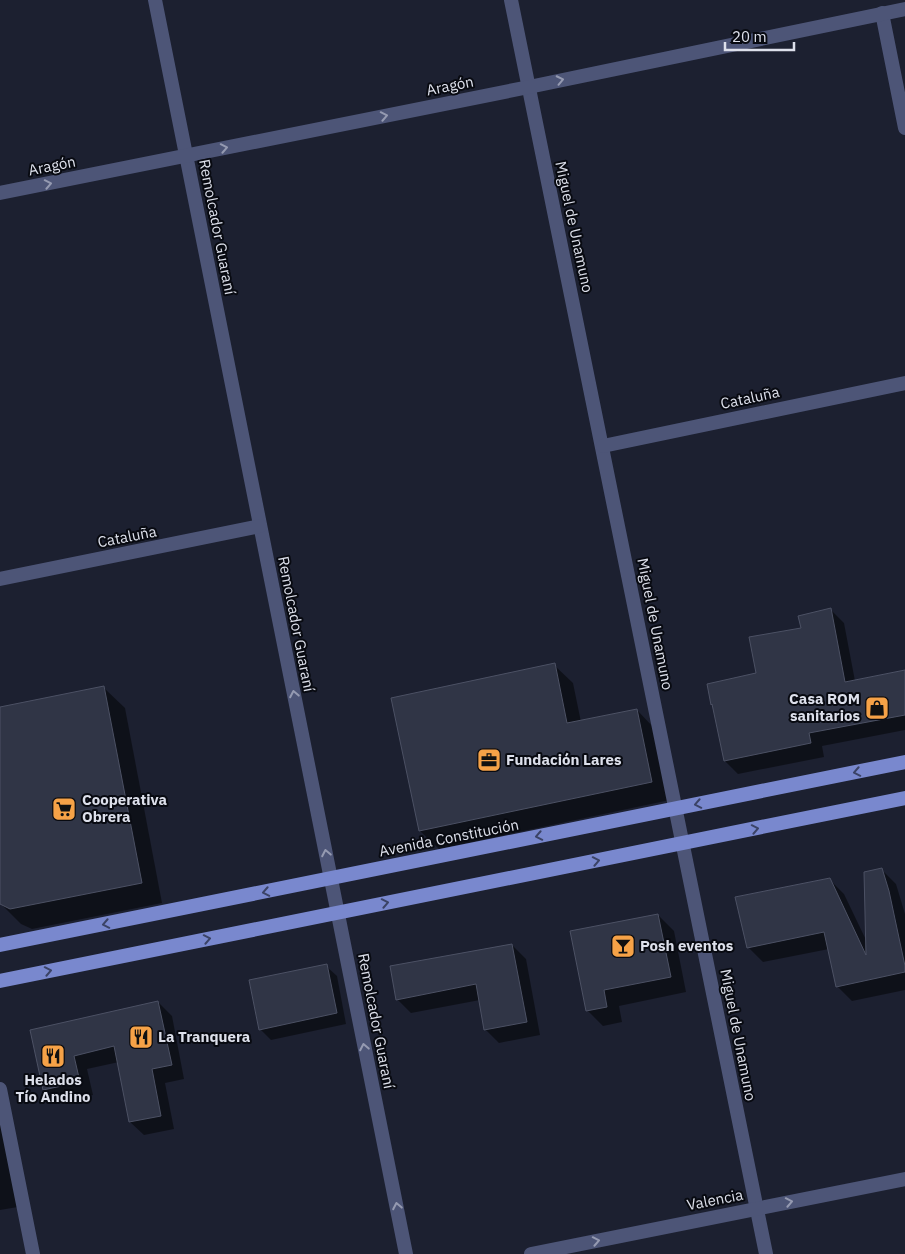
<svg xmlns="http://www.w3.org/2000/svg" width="905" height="1254" font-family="'IBM Plex Sans',sans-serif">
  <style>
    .shadow { fill: #0007 }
    .building { fill: #303546; stroke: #4c5164 }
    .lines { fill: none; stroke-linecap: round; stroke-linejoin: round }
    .minor { stroke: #4d5577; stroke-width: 14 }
    .primary { stroke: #7988ce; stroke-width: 14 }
    .oneway { stroke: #959ab1 }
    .oneway2 { stroke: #3b4366 }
    .labels { text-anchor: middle; stroke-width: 4; stroke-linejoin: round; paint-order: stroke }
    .street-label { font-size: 15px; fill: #dde0eb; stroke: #080a11 }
    .poi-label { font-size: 15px; font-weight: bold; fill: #dde0eb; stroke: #080a11; text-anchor: start }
  </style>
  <rect width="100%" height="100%" fill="#1c2030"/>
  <g class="shadow">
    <polygon points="830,609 844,623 855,681 905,672 905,730 822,746 824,757 738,774 725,761 757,674 803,629"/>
    <polygon points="554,665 573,683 581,722 637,710 655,729 670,800 439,849 420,831"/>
    <polygon points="104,688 125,708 162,903 32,929 21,924 0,903 0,708"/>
    <polygon points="881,869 896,884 905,914 905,990 852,1001 837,986 829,949 763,962 748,947 829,879 844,894 867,942"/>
    <polygon points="658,915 674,931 686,992 619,1006 622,1022 603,1026 587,1010"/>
    <polygon points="512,945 526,959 540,1035 499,1043 485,1029 480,1000 411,1013 397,999"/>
    <polygon points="326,966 337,976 346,1024 271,1040 260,1029"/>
    <polygon points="158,1002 172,1016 184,1079 165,1083 174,1129 144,1135 130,1122 119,1062 87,1069 93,1095 58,1103 44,1090 32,1031"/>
    <polygon points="0,1116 18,1207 0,1210"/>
  </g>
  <g class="building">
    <polygon points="831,608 845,682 905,670 905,715 809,733 811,743 724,761 712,704 711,705 707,684 756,673 749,637 801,628 798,616"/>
    <polygon points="555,663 567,723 637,709 652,782 419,831 391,698"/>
    <polygon points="104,686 142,883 10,909 0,904 0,707"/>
    <polygon points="882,868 889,891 905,966 905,972 836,987 824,932 747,948 735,897 830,878 866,955 864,872"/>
    <polygon points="658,914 671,977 604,990 607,1007 586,1011 570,931"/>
    <polygon points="512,944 527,1022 484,1030 476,984 396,1000 390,966"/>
    <polygon points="327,964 337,1013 259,1030 249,980"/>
    <polygon points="158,1001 172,1065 152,1069 161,1116 129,1122 114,1046 74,1056 80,1082 43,1090 30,1030"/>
  </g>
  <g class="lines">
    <g class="minor">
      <polyline points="155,0 406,1254"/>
      <polyline points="511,0 766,1254"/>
      <polyline points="882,13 905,128"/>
      <polyline points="0,193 529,87 905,9"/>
      <polyline points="603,446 905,383"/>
      <polyline points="0,579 260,526"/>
      <polyline points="0,1089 33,1254"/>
      <polyline points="531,1254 905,1179"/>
    </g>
    <g class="primary">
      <polyline points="0,945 905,762"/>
      <polyline points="0,981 905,798"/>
    </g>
  </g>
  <defs><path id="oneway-chevron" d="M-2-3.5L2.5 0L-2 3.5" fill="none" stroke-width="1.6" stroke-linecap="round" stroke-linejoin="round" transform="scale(1.25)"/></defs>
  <g class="oneway">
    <use href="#oneway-chevron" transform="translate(560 80) rotate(-12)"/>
    <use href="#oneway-chevron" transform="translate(384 116) rotate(-11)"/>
    <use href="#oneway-chevron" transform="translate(224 148) rotate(-11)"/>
    <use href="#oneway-chevron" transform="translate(48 184) rotate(-11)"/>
    <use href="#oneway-chevron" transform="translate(294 694) rotate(-101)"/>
    <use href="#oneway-chevron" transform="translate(326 853) rotate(-101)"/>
    <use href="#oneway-chevron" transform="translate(364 1047) rotate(-101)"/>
    <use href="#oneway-chevron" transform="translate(789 1202) rotate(-11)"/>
    <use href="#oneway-chevron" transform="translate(397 1206) rotate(-101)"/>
    <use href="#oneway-chevron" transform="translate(596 1241) rotate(-11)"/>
  </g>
  <g class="oneway2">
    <use href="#oneway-chevron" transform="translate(857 772) rotate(169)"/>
    <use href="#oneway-chevron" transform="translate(698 804) rotate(169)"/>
    <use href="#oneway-chevron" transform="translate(755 829) rotate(-11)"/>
    <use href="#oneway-chevron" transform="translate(539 836) rotate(169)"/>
    <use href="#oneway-chevron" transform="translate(596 861) rotate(-11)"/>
    <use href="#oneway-chevron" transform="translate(266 892) rotate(169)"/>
    <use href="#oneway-chevron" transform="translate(385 903) rotate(-11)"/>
    <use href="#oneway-chevron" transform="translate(106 924) rotate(169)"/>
    <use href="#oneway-chevron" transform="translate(207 939) rotate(-11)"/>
    <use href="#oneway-chevron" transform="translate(48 971) rotate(-11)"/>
  </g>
  <defs>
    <g id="shop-square" transform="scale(1.25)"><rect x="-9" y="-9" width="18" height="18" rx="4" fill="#f6a247" stroke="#080a11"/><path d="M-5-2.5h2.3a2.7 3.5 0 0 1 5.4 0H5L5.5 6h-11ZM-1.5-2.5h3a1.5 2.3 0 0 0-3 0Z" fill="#111"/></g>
    <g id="office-square" transform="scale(1.25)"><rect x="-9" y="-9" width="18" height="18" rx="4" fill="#f6a247" stroke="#080a11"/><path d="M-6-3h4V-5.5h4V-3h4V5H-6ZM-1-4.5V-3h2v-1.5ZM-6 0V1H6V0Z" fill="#111"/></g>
    <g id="supermarket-square" transform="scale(1.25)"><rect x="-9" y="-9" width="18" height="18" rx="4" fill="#f6a247" stroke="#080a11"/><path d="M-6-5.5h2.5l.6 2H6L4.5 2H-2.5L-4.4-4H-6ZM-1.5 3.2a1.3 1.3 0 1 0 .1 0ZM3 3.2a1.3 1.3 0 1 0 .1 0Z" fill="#111"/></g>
    <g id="bar-square" transform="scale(1.25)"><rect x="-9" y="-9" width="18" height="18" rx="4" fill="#f6a247" stroke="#080a11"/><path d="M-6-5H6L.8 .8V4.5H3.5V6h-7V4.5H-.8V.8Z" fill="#111"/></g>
    <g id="restaurant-square" transform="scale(1.25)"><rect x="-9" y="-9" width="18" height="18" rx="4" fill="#f6a247" stroke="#080a11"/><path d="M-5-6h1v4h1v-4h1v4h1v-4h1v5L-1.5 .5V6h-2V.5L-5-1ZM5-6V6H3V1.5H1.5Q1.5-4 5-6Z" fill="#111"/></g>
  </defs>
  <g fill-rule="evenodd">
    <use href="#shop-square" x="877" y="708"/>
    <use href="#office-square" x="489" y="760"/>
    <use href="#supermarket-square" x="64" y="809"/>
    <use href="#bar-square" x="623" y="946"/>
    <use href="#restaurant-square" x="141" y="1037"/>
    <use href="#restaurant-square" x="53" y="1056"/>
  </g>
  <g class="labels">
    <g class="street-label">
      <text transform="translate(450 86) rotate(-11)" y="5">Aragón</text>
      <text transform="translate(52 166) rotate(-11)" y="5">Aragón</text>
      <text transform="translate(217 227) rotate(79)" y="5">Remolcador Guaraní</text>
      <text transform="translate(574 227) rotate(78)" y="5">Miguel de Unamuno</text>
      <text transform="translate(750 398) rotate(-12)" y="5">Cataluña</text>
      <text transform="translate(127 537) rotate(-11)" y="5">Cataluña</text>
      <text transform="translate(296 624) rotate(79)" y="5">Remolcador Guaraní</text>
      <text transform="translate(655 624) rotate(79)" y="5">Miguel de Unamuno</text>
      <text transform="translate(449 838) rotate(-11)" y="5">Avenida Constitución</text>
      <text transform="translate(376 1021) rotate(79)" y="5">Remolcador Guaraní</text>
      <text transform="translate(738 1035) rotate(79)" y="5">Miguel de Unamuno</text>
      <text transform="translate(715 1200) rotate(-11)" y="5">Valencia</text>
    </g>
    <g class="poi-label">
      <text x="860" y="704" text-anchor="end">Casa ROM<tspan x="860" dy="17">sanitarios</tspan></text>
      <text x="506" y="765">Fundación Lares</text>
      <text x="82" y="805">Cooperativa<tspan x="82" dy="17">Obrera</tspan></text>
      <text x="640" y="951">Posh eventos</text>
      <text x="158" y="1042">La Tranquera</text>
      <text x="53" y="1085" text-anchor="middle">Helados<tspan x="53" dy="17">Tío Andino</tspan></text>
    </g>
  </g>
  <path d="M725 42v8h69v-8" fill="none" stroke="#dde0eb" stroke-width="2.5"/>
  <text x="732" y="42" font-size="15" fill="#dde0eb" stroke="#080a11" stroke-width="4" paint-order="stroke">20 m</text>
</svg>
